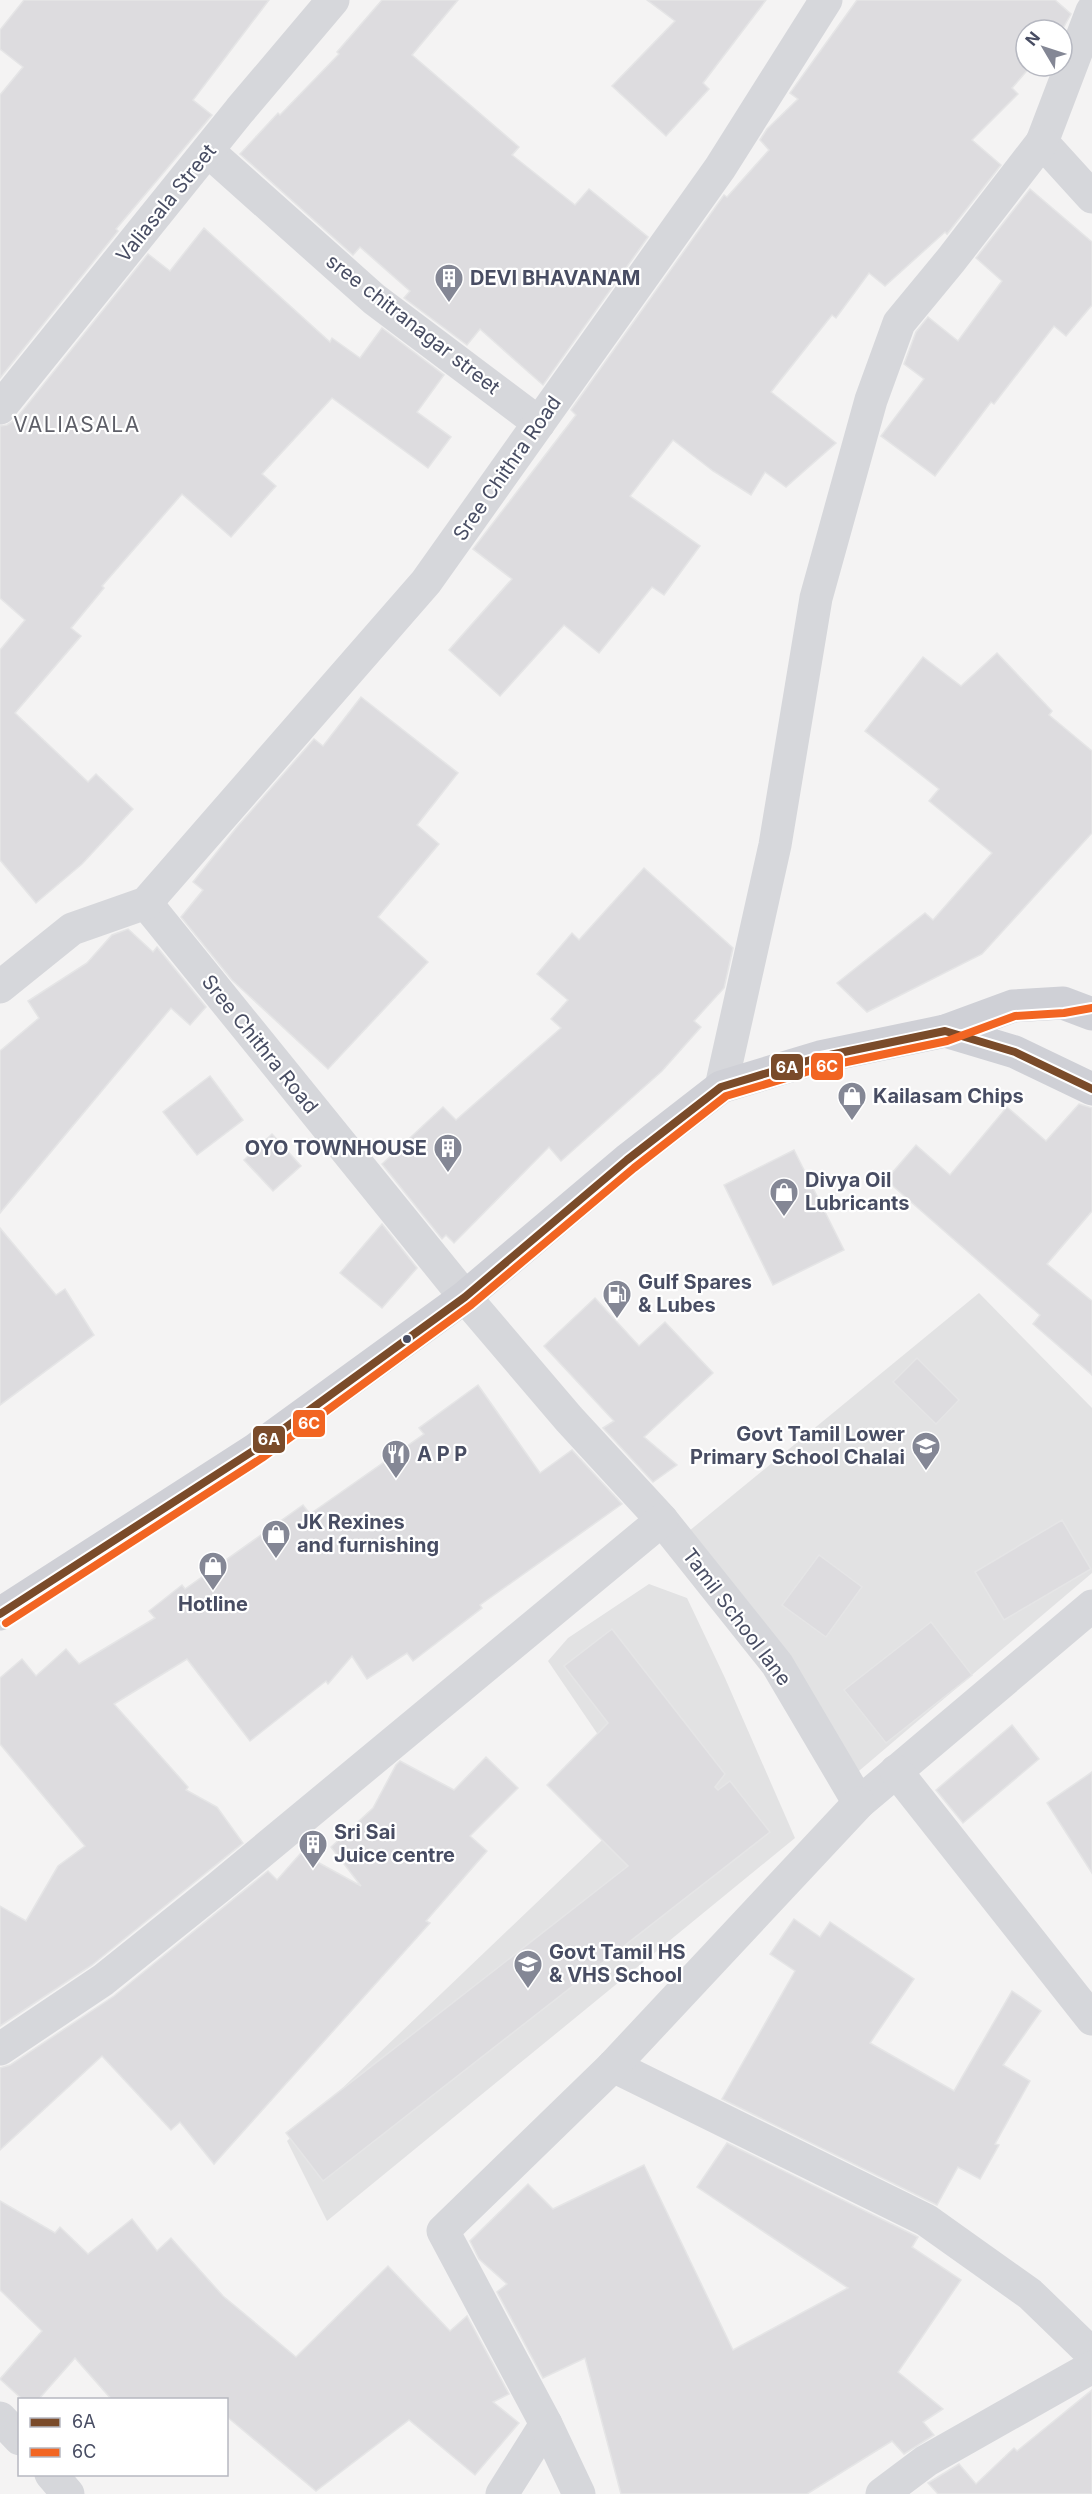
<svg xmlns="http://www.w3.org/2000/svg" width="1092" height="2494" font-family="Inter,sans-serif">
  <style>
    .education { fill: #e2e2e3 }
    .building { fill: #dddcdf; stroke: #e5e5e6; stroke-width: 1.5 }
    .lines { fill: none; stroke-linecap: round; stroke-linejoin: round }
    .minor { stroke: #d6d7db; stroke-width: 33 }
    .tertiary { stroke: #d6d7db; stroke-width: 33 }
    .primary { stroke: #cfd0d6; stroke-width: 33 }
    .bus-1-casing { stroke: #fff; stroke-width: 12 }
    .bus-2-casing { stroke: #fff; stroke-width: 12 }
    .bus-1 { stroke: #7a4b2a; stroke-width: 8 }
    .bus-2 { stroke: #f26522; stroke-width: 8 }
    .bus-dot { fill: #484d63; stroke: #fff; stroke-width: 2 }
    .labels { text-anchor: middle; stroke-width: 4.5; stroke-linejoin: round; paint-order: stroke }
    .street-label { font-size: 20px; fill: #484d63; stroke: #fff }
    .poi-label { font-size: 20px; font-weight: bold; fill: #484d63; stroke: #fff; text-anchor: start }
    .neighbourhood-label { font-size: 21px; letter-spacing: 1.5px; fill: #5e5f68; stroke: #fff }
    .line-badge { stroke: #fff; stroke-width: 2 }
    .badge-label { font-size: 16px; text-anchor: middle; font-weight: bold; fill: #fff }
  </style>
  <rect width="100%" height="100%" fill="#f4f3f3"/>
  <g class="education">
    <polygon points="979,1293 1092,1408 1092,1573 853,1776 683,1536"/>
    <polygon points="649,1584 687,1598 725,1678 795,1838 327,2221 287,2141 643,1801 548,1661 568,1638"/>
  </g>
  <g class="building">
    <polygon points="24,0 269,0 193,100 212,115 116,229 118,231 0,378 0,95 23,67 0,49 0,30"/>
    <polygon points="382,0 458,0 412,55 519,147 512,155 575,205 589,189 648,237 543,385 480,329 467,345 404,298 410,291 360,247 353,255 240,154 278,113 280,115 339,54 337,52"/>
    <polygon points="647,0 766,0 703,83 709,89 666,136 612,86 675,21"/>
    <polygon points="857,0 1055,0 1071,14 1062,30 1026,30 1026,66 1031,66 1012,88 1018,94 972,140 1001,165 947,234 945,232 885,286 869,273 836,318 832,315 771,392 836,443 786,487 765,472 751,495 713,471 673,440 630,496 700,546 664,595 652,587 599,653 564,625 500,696 449,650 512,579 473,549 576,415 571,410 724,195 727,197 769,150 760,140 767,129 798,99 790,93"/>
    <polygon points="1030,189 1092,242 1092,305 1066,336 1054,326 994,404 991,402 935,476 881,436 924,379 904,364 916,332 928,317 958,341 1002,281 976,258"/>
    <polygon points="204,228 330,342 332,338 360,358 382,328 444,375 417,412 451,437 428,468 332,398 262,474 276,486 231,537 182,494 102,586 104,588 71,628 81,636 15,713 88,782 96,774 133,809 82,864 36,903 0,860 0,650 25,620 0,598 0,426 7,425 15,420 148,254 170,271"/>
    <polygon points="997,653 1052,711 1049,715 1092,751 1092,833 982,954 867,1012 837,983 925,913 933,920 992,853 929,801 939,789 865,731 923,657 961,686"/>
    <polygon points="361,697 458,773 417,825 439,844 378,917 428,962 328,1069 232,980 181,917 203,890 193,882 237,827 314,739 323,746"/>
    <polygon points="644,868 733,948 724,988 694,1021 701,1027 662,1071 561,1161 549,1147 454,1243 446,1235 442,1239 382,1164 443,1107 456,1120 561,1028 551,1019 568,1000 537,974 572,933 579,940"/>
    <polygon points="128,929 153,952 157,947 206,1007 190,1025 171,1008 0,1213 0,1051 39,1018 28,1001 87,963 112,935"/>
    <polygon points="210,1076 243,1120 197,1155 163,1112"/>
    <polygon points="1079,1104 1092,1108 1092,1211 1047,1264 1092,1301 1092,1375 1033,1324 1040,1315 886,1180 916,1145 950,1175 1007,1107 1046,1141"/>
    <polygon points="272,1134 301,1166 273,1191 244,1160"/>
    <polygon points="794,1150 844,1250 773,1285 724,1185"/>
    <polygon points="382,1224 417,1268 382,1308 340,1273"/>
    <polygon points="0,1228 56,1295 65,1289 94,1335 0,1405"/>
    <polygon points="595,1298 639,1346 665,1322 713,1373 644,1437 677,1465 653,1482 603,1428 614,1421 544,1346"/>
    <polygon points="917,1358 959,1400 936,1424 893,1382"/>
    <polygon points="478,1385 540,1473 572,1450 622,1504 480,1605 482,1608 413,1661 407,1653 367,1679 352,1656 328,1684 326,1681 250,1741 187,1659 114,1704 188,1787 186,1790 217,1807 243,1843 92,1965 0,2026 0,1906 26,1921 58,1866 85,1846 0,1744 0,1678 22,1659 36,1676 66,1649 79,1664 155,1618 149,1611 182,1585 185,1589 303,1505 310,1514 424,1434 419,1428"/>
    <polygon points="1062,1520 1091,1569 1004,1620 975,1572"/>
    <polygon points="819,1555 862,1587 826,1637 782,1605"/>
    <polygon points="931,1622 972,1675 886,1743 844,1690"/>
    <polygon points="612,1629 725,1774 715,1787 718,1790 730,1781 770,1832 323,2181 286,2133 628,1866 547,1785 608,1723 564,1666"/>
    <polygon points="1012,1725 1039,1759 963,1823 936,1790"/>
    <polygon points="486,1757 518,1788 470,1836 487,1851 426,1921 430,1923 214,2164 180,2122 171,2130 102,2056 0,2150 0,2068 10,2065 114,1996 268,1871 277,1880 301,1853 361,1886 331,1847 373,1808 396,1765 400,1761 454,1790"/>
    <polygon points="1092,1772 1092,1873 1047,1803"/>
    <polygon points="794,1919 820,1937 830,1922 914,1979 870,2043 954,2091 1012,1991 1041,2011 1003,2065 1030,2081 995,2144 999,2145 980,2179 958,2167 937,2205 722,2099 795,1971 770,1954"/>
    <polygon points="727,2143 916,2236 918,2237 912,2247 961,2280 898,2372 943,2409 923,2422 934,2435 904,2454 892,2441 807,2494 621,2494 585,2358 543,2378 497,2292 507,2284 479,2259 470,2241 528,2184 553,2209 644,2165 733,2350 848,2288 697,2187"/>
    <polygon points="0,2201 55,2233 60,2227 88,2254 132,2219 157,2251 171,2238 223,2296 296,2357 388,2266 450,2331 467,2316 509,2394 493,2402 519,2423 475,2475 409,2420 316,2491 226,2416 226,2400 112,2400 75,2358 38,2400 23,2400 0,2379 42,2331 0,2290"/>
    <polygon points="1092,2390 1092,2494 938,2494 928,2483 959,2464 976,2484 1014,2448 1017,2451"/>
  </g>
  <g class="lines">
    <g class="minor">
      <polyline points="1092,11 1042,142 1092,197"/>
      <polyline points="208,151 374,299 539,423"/>
      <polyline points="0,408 240,110 333,0"/>
      <polyline points="146,903 465,1297 569,1419 662,1520 777,1664 859,1803 1092,1606"/>
      <polyline points="0,987 72,929 146,903 426,582 720,168 826,0"/>
      <polyline points="721,1087 775,845 816,598 871,400 899,323 951,260 1042,142"/>
      <polyline points="896,1771 1092,2019"/>
      <polyline points="0,2049 103,1980 219,1887 662,1520"/>
      <polyline points="613,2066 926,2220 1030,2294 1092,2354"/>
      <polyline points="502,2494 546,2424"/>
      <polyline points="579,2494 546,2424 443,2231 613,2066 859,1803"/>
      <polyline points="882,2494 926,2461 1092,2367"/>
    </g>
    <g class="tertiary">
      <polyline points="0,2418 20,2439"/>
      <polyline points="51,2474 68,2494"/>
    </g>
    <g class="primary">
      <polyline points="945,1031 1015,1052 1092,1089"/>
      <polyline points="0,1614 256,1449 465,1297 627,1160 721,1087 820,1057 945,1031 1013,1006 1063,1003 1092,1014"/>
    </g>
    <g class="bus-1-casing">
      <polyline id="bus-1" points="0,1614 256,1449 465,1297 627,1160 721,1087 820,1057 945,1031 1015,1052 1092,1089"/>
    </g>
    <g class="bus-2-casing">
      <polyline id="bus-2" points="6,1623 262,1458 471,1305 634,1168 726,1096 823,1067 947,1041 1015,1016 1064,1013 1092,1008"/>
    </g>
    <use href="#bus-1" class="bus-1"/>
    <use href="#bus-2" class="bus-2"/>
  </g>
  <defs>
    <g id="building-pin" transform="scale(1.5)"><path d="M0 17L-7.5 6A9.5 9.5 0 1 1 7.5 6Z" fill="#848795" stroke="#fff"/><path d="M-4-6H4V6H1V3H-1V6H-4ZM-2.5-4.3h1.7v1.8h-1.7ZM.8-4.3h1.7v1.8H.8ZM-2.5-1h1.7V.8h-1.7ZM.8-1h1.7V.8H.8Z" fill="#fff"/></g>
    <g id="shop-pin" transform="scale(1.5)"><path d="M0 17L-7.5 6A9.5 9.5 0 1 1 7.5 6Z" fill="#848795" stroke="#fff"/><path d="M-5-2.5h2.3a2.7 3.5 0 0 1 5.4 0H5L5.5 6h-11ZM-1.5-2.5h3a1.5 2.3 0 0 0-3 0Z" fill="#fff"/></g>
    <g id="fuel-pin" transform="scale(1.5)"><path d="M0 17L-7.5 6A9.5 9.5 0 1 1 7.5 6Z" fill="#848795" stroke="#fff"/><path d="M-5.5-6h7V0h2V4h1.3V-2.5L3-4.5l.8-.8L6-3V5H2.5V1h-1V6h-7ZM-4.2-4.7v3.2H.2V-4.7Z" fill="#fff"/></g>
    <g id="school-pin" transform="scale(1.5)"><path d="M0 17L-7.5 6A9.5 9.5 0 1 1 7.5 6Z" fill="#848795" stroke="#fff"/><path d="M0-5L7-2L0 1L-7-2ZM-4 1L0 2.5L4 1V4Q0 6-4 4Z" fill="#fff"/></g>
    <g id="restaurant-pin" transform="scale(1.5)"><path d="M0 17L-7.5 6A9.5 9.5 0 1 1 7.5 6Z" fill="#848795" stroke="#fff"/><path d="M-5-6h1v4h1v-4h1v4h1v-4h1v5L-1.5 .5V6h-2V.5L-5-1ZM5-6V6H3V1.5H1.5Q1.5-4 5-6Z" fill="#fff"/></g>
  </defs>
  <g fill-rule="evenodd">
    <use href="#building-pin" x="449" y="278"/>
    <use href="#shop-pin" x="852" y="1096"/>
    <use href="#building-pin" x="448" y="1148"/>
    <use href="#shop-pin" x="784" y="1192"/>
    <use href="#fuel-pin" x="617" y="1294"/>
    <use href="#school-pin" x="926" y="1446"/>
    <use href="#restaurant-pin" x="396" y="1454"/>
    <use href="#shop-pin" x="276" y="1534"/>
    <use href="#shop-pin" x="213" y="1566"/>
    <use href="#building-pin" x="313" y="1844"/>
    <use href="#school-pin" x="528" y="1964"/>
  </g>
  <circle class="bus-dot" cx="407" cy="1339" r="5"/>
  <g class="labels">
    <g class="street-label">
      <text transform="translate(166 203) rotate(-51)" y="7">Valiasala Street</text>
      <text transform="translate(413 324) rotate(38)" y="7">sree chitranagar street</text>
      <text transform="translate(507 468) rotate(-55)" y="7">Sree Chithra Road</text>
      <text transform="translate(260 1044) rotate(51)" y="7">Sree Chithra Road</text>
      <text transform="translate(737 1617) rotate(53)" y="7">Tamil School lane</text>
    </g>
    <g class="poi-label">
      <text x="470" y="285">DEVI BHAVANAM</text>
      <text x="873" y="1103">Kailasam Chips</text>
      <text x="427" y="1155" text-anchor="end">OYO TOWNHOUSE</text>
      <text x="805" y="1187">Divya Oil<tspan x="805" dy="23">Lubricants</tspan></text>
      <text x="638" y="1289">Gulf Spares<tspan x="638" dy="23">&amp; Lubes</tspan></text>
      <text x="905" y="1441" text-anchor="end">Govt Tamil Lower<tspan x="905" dy="23">Primary School Chalai</tspan></text>
      <text x="417" y="1461">A P P</text>
      <text x="297" y="1529">JK Rexines<tspan x="297" dy="23">and furnishing</tspan></text>
      <text x="213" y="1611" text-anchor="middle">Hotline</text>
      <text x="334" y="1839">Sri Sai<tspan x="334" dy="23">Juice centre</tspan></text>
      <text x="549" y="1959">Govt Tamil HS<tspan x="549" dy="23">&amp; VHS School</tspan></text>
    </g>
    <g class="neighbourhood-label">
      <text x="77" y="432">VALIASALA</text>
    </g>
  </g>
  <g class="line-badge">
    <rect x="810" y="1052" width="34" height="29" rx="6" fill="#f26522"/>
    <rect x="770" y="1053" width="34" height="28" rx="6" fill="#7a4b2a"/>
    <rect x="292" y="1409" width="34" height="29" rx="6" fill="#f26522"/>
    <rect x="252" y="1425" width="34" height="29" rx="6" fill="#7a4b2a"/>
  </g>
  <g class="badge-label">
    <text x="827" y="1072">6C</text>
    <text x="787" y="1073">6A</text>
    <text x="309" y="1429">6C</text>
    <text x="269" y="1445">6A</text>
  </g>
  <rect x="18" y="2398" width="210" height="78" fill="#ffffff" stroke="#b6b8c1" stroke-width="1.5"/>
  <rect x="30" y="2418" width="30" height="9" fill="#7a4b2a" stroke="#b6b8c1" stroke-width="1.5"/>
  <text x="72" y="2428" font-size="18" fill="#484d63">6A</text>
  <rect x="30" y="2448" width="30" height="9" fill="#f26522" stroke="#b6b8c1" stroke-width="1.5"/>
  <text x="72" y="2458" font-size="18" fill="#484d63">6C</text>
  <g transform="translate(1044 48) rotate(309)"><circle r="28" fill="#ffffff" stroke="#b6b8c1" stroke-width="1.5"/>
  <path d="M0-4.5L10 22L0 15L-10 22Z" fill="#848795"/>
  <text y="-9" font-size="16" font-weight="bold" text-anchor="middle" fill="#484d63">N</text>
  </g>
</svg>
